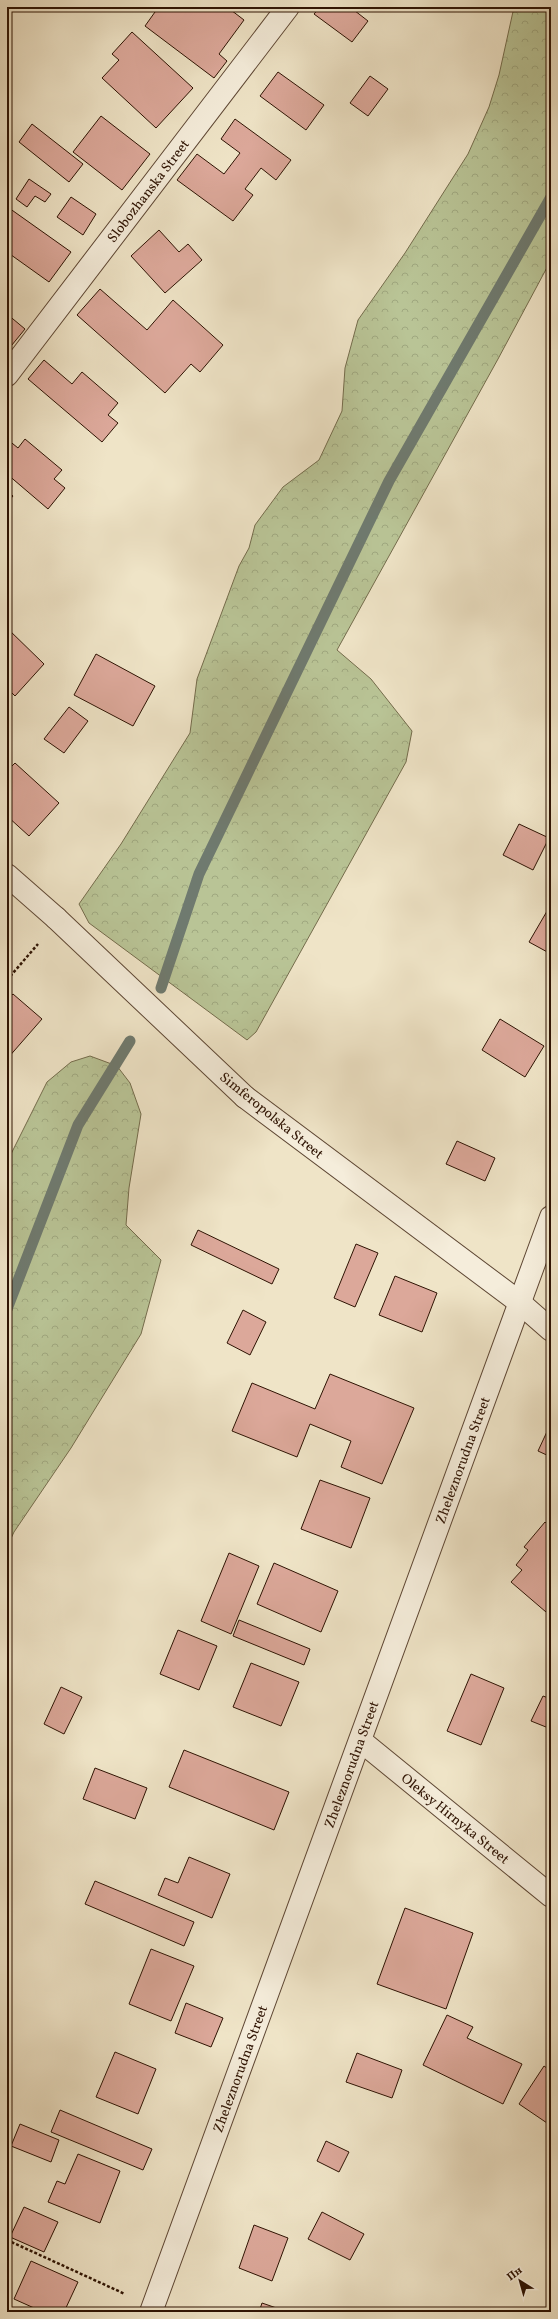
<svg xmlns="http://www.w3.org/2000/svg" width="558" height="2319" font-family="Vollkorn,serif">
  <style>
    .forest { fill: url(#forest-crowns); stroke: #746c4c }
    .lines { fill: none; stroke-linecap: round; stroke-linejoin: round }
    .stream { stroke: #6f7a6f; stroke-width: 11 }
    .building { fill: #dca89a; stroke: #2e1303 }
    .pedestrian-casing { stroke: #5e4734; stroke-width: 24 }
    .minor-casing { stroke: #5e4734; stroke-width: 24 }
    .path { stroke: #2e1303; stroke-width: 2.5; stroke-dasharray: 3 2; stroke-linecap: butt }
    .pedestrian { stroke: #f5eddb; stroke-width: 22 }
    .minor { stroke: #f5eddb; stroke-width: 22 }
    .labels { text-anchor: middle; stroke-width: 3; stroke-linejoin: round; paint-order: stroke }
    .street-label { font-size: 14px; fill: #2e1303; stroke: #f5eddb }
  </style>
  <defs>
    <pattern id="forest-crowns" width="20" height="18" patternUnits="userSpaceOnUse"><rect width="20" height="18" fill="#b9c496"/><path d="M2 6a3 3 0 1 1 6 0M12 15a3 3 0 1 1 6 0" fill="none" stroke="#9fa880"/></pattern>
  </defs>
  <rect width="100%" height="100%" fill="#efe4c7"/>
  <filter id="stains"><feTurbulence type="fractalNoise" baseFrequency=".005" numOctaves="4"/><feColorMatrix values="0 0 0 0 .2 0 0 0 0 .09 0 0 0 0 .02 0 0 0 .5 -.17"/></filter>
  <radialGradient id="worn" r=".72"><stop offset=".6" stop-color="#630" stop-opacity="0"/><stop offset="1" stop-color="#630" stop-opacity=".3"/></radialGradient>
  <g class="forest">
    <polygon points="514,7 551,7 551,260 498,359 337,650 371,679 412,731 406,762 256,1032 247,1040 89,923 79,904 121,844 190,733 197,679 239,566 249,548 255,525 283,487 319,460 342,411 345,368 358,320 405,253 468,154 489,107 499,75"/>
    <polygon points="90,1056 117,1066 130,1083 141,1114 129,1188 126,1225 161,1260 141,1334 71,1448 14,1532 7,1547 7,1162 47,1082 71,1062"/>
  </g>
  <g class="lines">
    <g class="stream">
      <polyline points="161,988 199,874 389,481 551,197"/>
      <polyline points="7,1309 78,1125 130,1041"/>
    </g>
  </g>
  <g class="building">
    <polygon points="149,7 227,7 244,20 219,54 227,61 214,78 145,26 155,12"/>
    <polygon points="320,7 350,7 368,21 352,42 314,14"/>
    <polygon points="132,32 193,88 156,128 102,78 119,60 112,54"/>
    <polygon points="278,72 324,105 306,130 260,96"/>
    <polygon points="370,76 388,89 368,116 350,103"/>
    <polygon points="101,116 150,154 122,190 73,152"/>
    <polygon points="235,119 291,160 276,180 261,168 245,189 253,195 233,221 177,180 197,154 224,174 240,153 221,139"/>
    <polygon points="32,124 83,164 69,182 19,142"/>
    <polygon points="29,179 51,194 45,202 35,196 27,207 16,199"/>
    <polygon points="71,197 96,214 83,235 57,217"/>
    <polygon points="9,208 71,252 49,282 7,252 7,211"/>
    <polygon points="159,230 179,252 188,244 202,260 165,293 131,256"/>
    <polygon points="100,289 147,330 173,300 223,345 200,372 191,364 165,393 77,315"/>
    <polygon points="7,314 25,329 7,351"/>
    <polygon points="44,360 72,384 82,372 118,403 108,415 118,423 102,442 28,379"/>
    <polygon points="7,439 18,448 25,439 62,470 54,479 65,488 48,509 7,474"/>
    <polygon points="7,491 13,496 7,503"/>
    <polygon points="7,628 44,664 15,696 7,688"/>
    <polygon points="96,654 155,686 133,726 74,695"/>
    <polygon points="69,707 88,721 64,753 44,739"/>
    <polygon points="15,763 59,803 29,836 7,816 7,771"/>
    <polygon points="519,824 549,838 533,870 503,855"/>
    <polygon points="550,906 551,907 551,954 529,942"/>
    <polygon points="13,994 42,1019 7,1059 7,1000"/>
    <polygon points="500,1019 544,1046 525,1077 482,1050"/>
    <polygon points="457,1141 495,1158 485,1181 446,1164"/>
    <polygon points="198,1230 279,1269 272,1284 191,1245"/>
    <polygon points="356,1244 378,1253 355,1307 334,1298"/>
    <polygon points="395,1276 437,1293 422,1332 379,1315"/>
    <polygon points="243,1310 266,1322 250,1355 227,1343"/>
    <polygon points="330,1374 414,1408 382,1484 341,1467 351,1441 310,1424 297,1457 232,1431 252,1383 315,1409"/>
    <polygon points="551,1423 551,1457 538,1451"/>
    <polygon points="320,1480 370,1498 351,1548 301,1529"/>
    <polygon points="545,1522 549,1526 551,1523 551,1606 546,1612 511,1582 522,1570 516,1565 528,1550 524,1547"/>
    <polygon points="229,1553 259,1566 231,1634 201,1621"/>
    <polygon points="274,1563 338,1591 321,1632 257,1604"/>
    <polygon points="239,1620 310,1649 304,1665 233,1636"/>
    <polygon points="178,1630 217,1646 199,1690 160,1674"/>
    <polygon points="251,1663 299,1682 281,1726 233,1707"/>
    <polygon points="471,1674 504,1688 481,1745 447,1731"/>
    <polygon points="61,1687 82,1697 64,1734 44,1724"/>
    <polygon points="543,1696 551,1699 551,1729 531,1721"/>
    <polygon points="184,1750 289,1792 274,1830 169,1787"/>
    <polygon points="95,1768 147,1788 135,1819 83,1799"/>
    <polygon points="189,1857 230,1874 212,1918 158,1895 165,1878 178,1883"/>
    <polygon points="95,1881 194,1922 184,1946 85,1904"/>
    <polygon points="405,1908 473,1933 446,2009 377,1984"/>
    <polygon points="151,1949 194,1966 171,2021 129,2004"/>
    <polygon points="186,2003 223,2018 211,2047 175,2033"/>
    <polygon points="447,2015 473,2027 467,2038 522,2064 503,2104 423,2065"/>
    <polygon points="115,2052 156,2069 138,2114 96,2097"/>
    <polygon points="357,2053 402,2070 392,2098 346,2082"/>
    <polygon points="544,2066 551,2071 551,2118 547,2123 519,2104"/>
    <polygon points="60,2110 152,2149 143,2170 51,2132"/>
    <polygon points="20,2124 59,2140 51,2162 11,2146"/>
    <polygon points="326,2141 349,2152 339,2172 317,2161"/>
    <polygon points="78,2154 120,2171 100,2223 48,2202 57,2181 65,2184"/>
    <polygon points="24,2207 58,2222 44,2252 10,2237"/>
    <polygon points="322,2212 364,2234 350,2260 308,2239"/>
    <polygon points="254,2225 288,2238 272,2281 239,2268"/>
    <polygon points="31,2261 78,2282 64,2312 43,2312 14,2299"/>
    <polygon points="262,2303 288,2312 259,2312"/>
  </g>
  <g class="lines">
    <g class="pedestrian-casing">
      <polyline id="pedestrian" points="56,918 245,1097"/>
    </g>
    <g class="minor-casing">
      <g id="minor">
        <path id="s1" d="M7,375L288,7"/>
        <polyline points="7,875 56,918"/>
        <polyline points="245,1097 519,1302 551,1330"/>
        <path id="s2" d="M361,1741L551,1896"/>
        <path id="s3" d="M151,2312L551,1217"/>
      </g>
    </g>
    <g class="path">
      <polyline points="7,980 38,944"/>
      <polyline points="7,2240 125,2294"/>
    </g>
    <use href="#pedestrian" class="pedestrian"/>
    <use href="#minor" class="minor"/>
  </g>
  <g class="labels">
    <g class="street-label">
      <text dy="5" stroke="none"><textPath href="#s1" startOffset="232">Slobozhanska Street</textPath></text>
      <text transform="translate(272 1115) rotate(39)" y="5">Simferopolska Street</text>
      <text dy="5" stroke="none"><textPath href="#s3" startOffset="907">Zheleznorudna Street</textPath></text>
      <text dy="5" stroke="none"><textPath href="#s3" startOffset="583">Zheleznorudna Street</textPath></text>
      <text dy="5" stroke="none"><textPath href="#s2" startOffset="122">Oleksy Hirnyka Street</textPath></text>
      <text dy="5" stroke="none"><textPath href="#s3" startOffset="259">Zheleznorudna Street</textPath></text>
    </g>
  </g>
  <rect width="558" height="2319" fill="none" stroke="#efe4c7" stroke-width="24"/>
  <rect x="8" y="8" width="542" height="2303" fill="none" stroke="#2e1303" stroke-width="2"/>
  <rect x="12" y="12" width="534" height="2295" fill="none" stroke="#2e1303"/>
  <g transform="translate(520 2281) rotate(323)" stroke="#f5eddb" stroke-width="3" paint-order="stroke">
  <path d="M0-3L7 15L0 10L-7 15Z" fill="#2e1303"/>
  <text y="-6" font-size="11" font-weight="bold" text-anchor="middle" fill="#2e1303">Пн</text>
  </g>
  <rect width="100%" height="100%" filter="url(#stains)"/>
  <rect width="100%" height="100%" fill="url(#worn)"/>
</svg>
